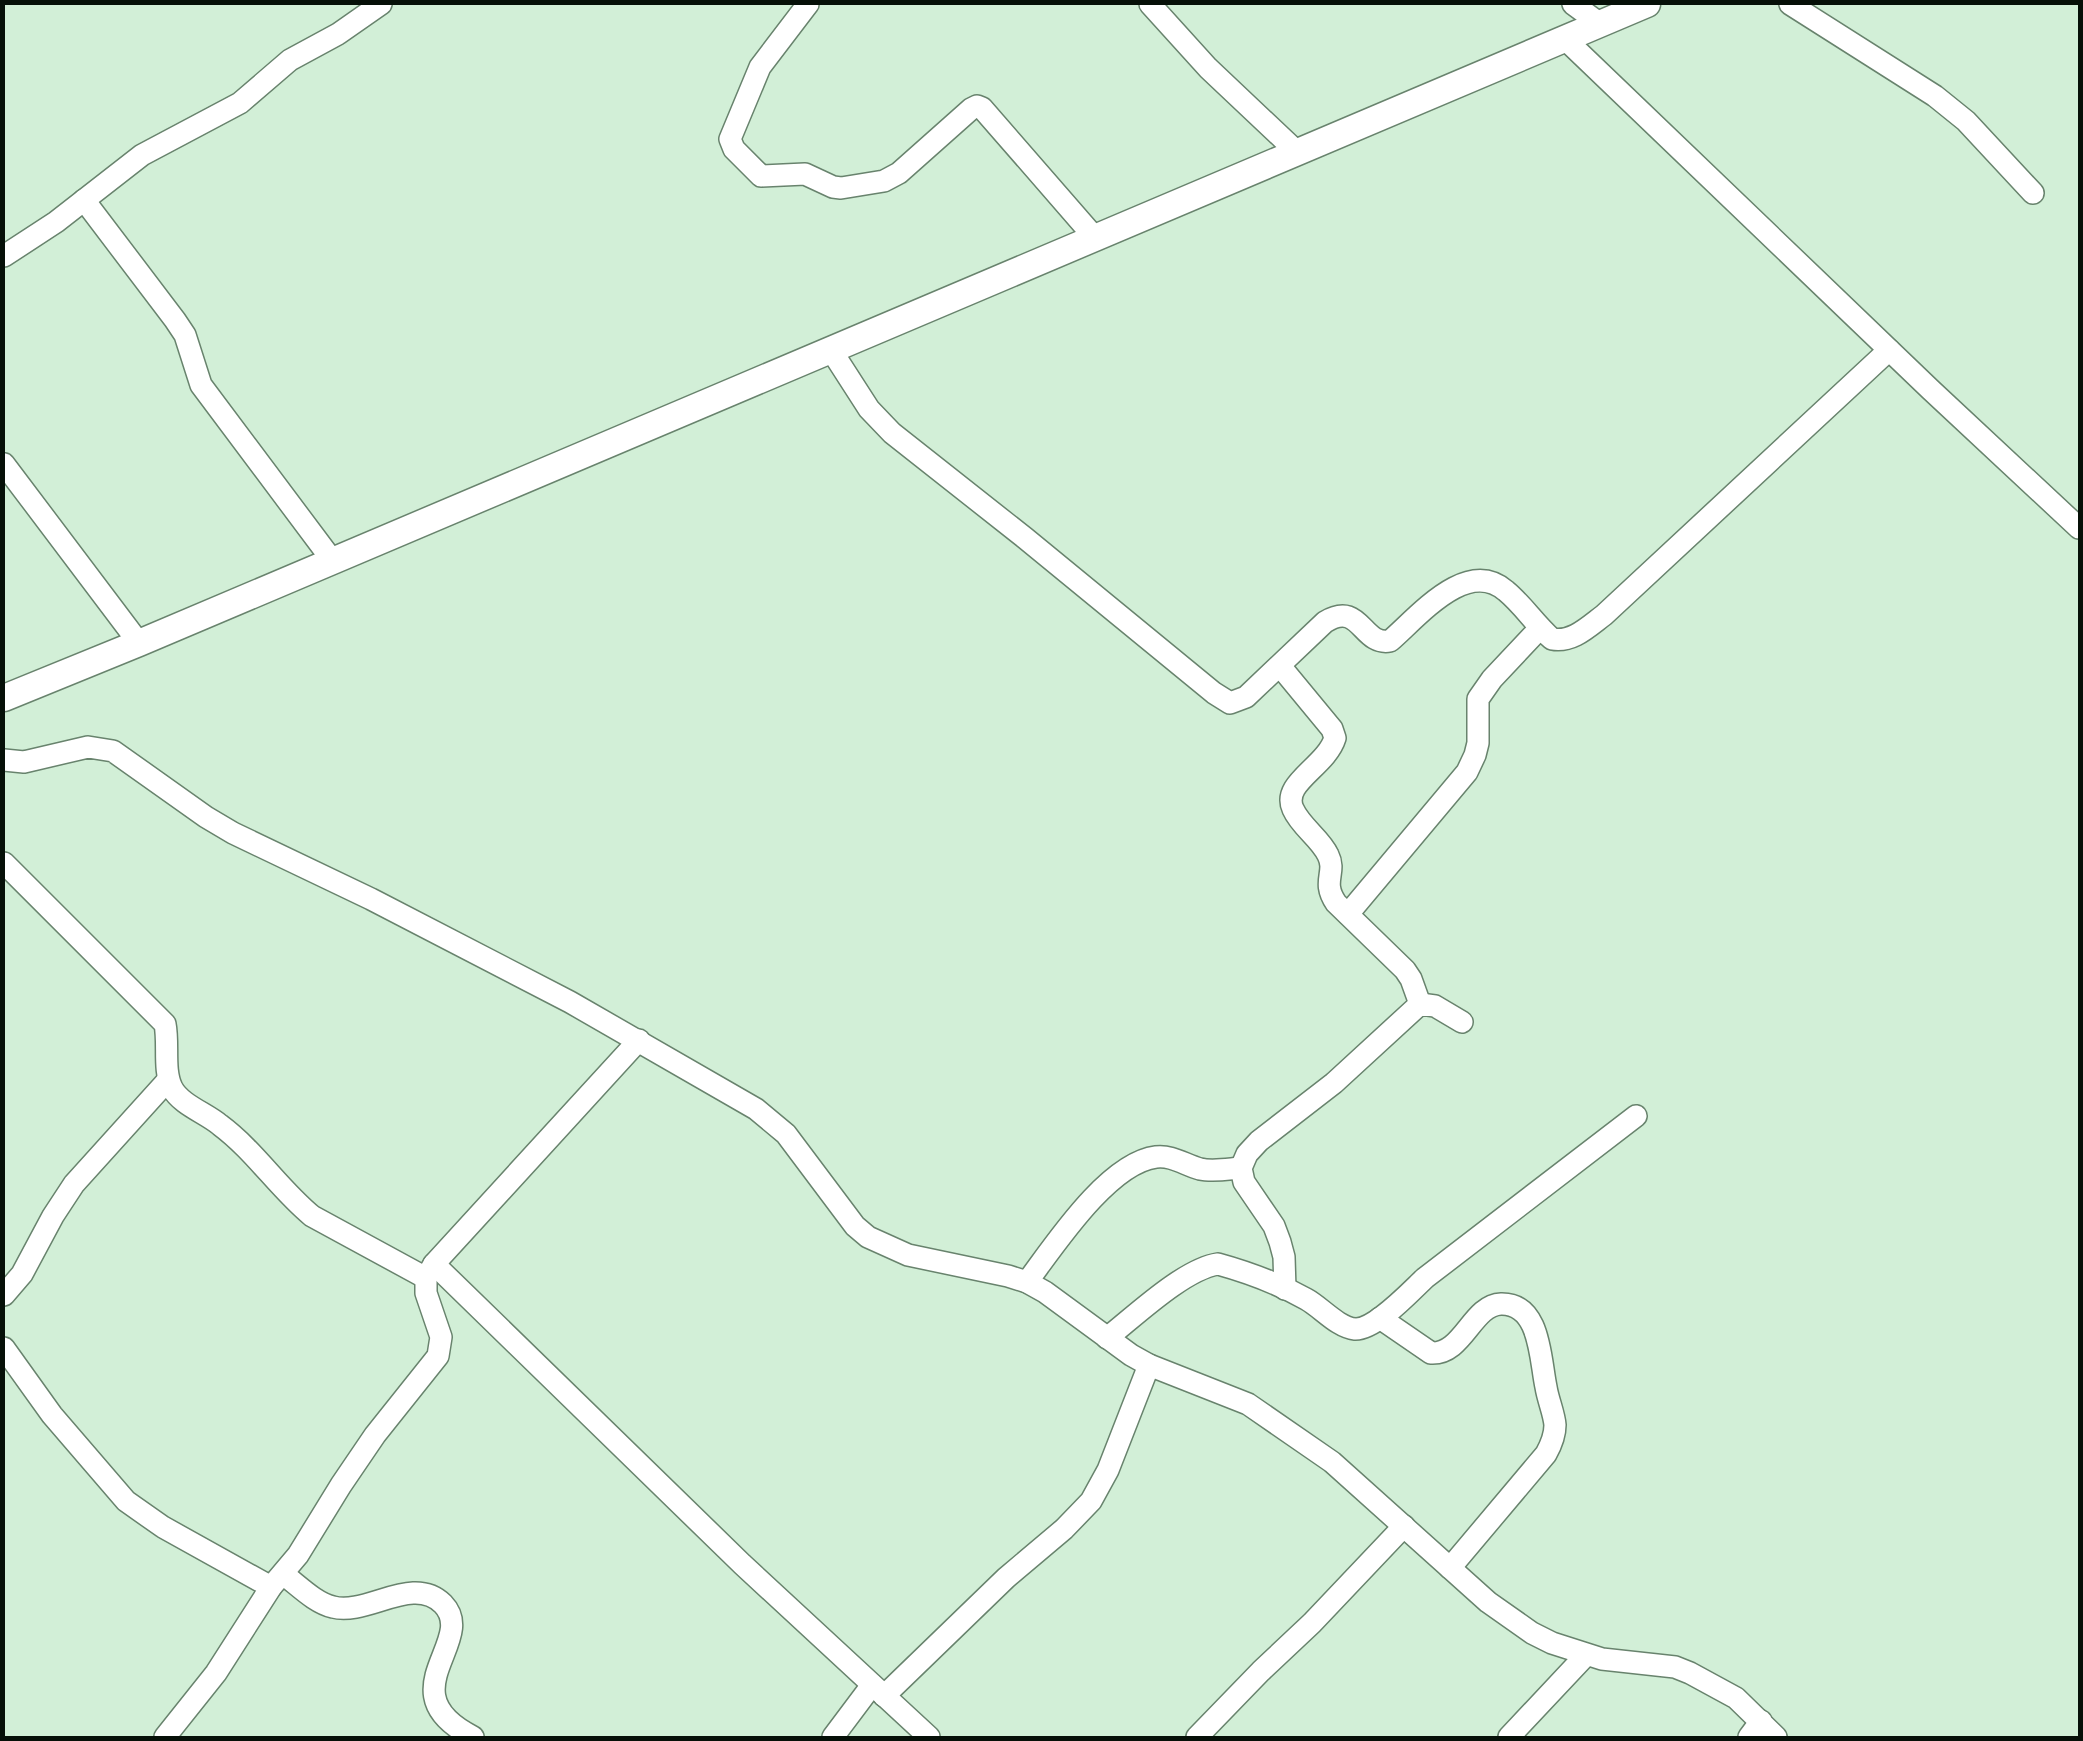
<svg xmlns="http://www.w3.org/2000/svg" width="2083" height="1741" font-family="Overpass,sans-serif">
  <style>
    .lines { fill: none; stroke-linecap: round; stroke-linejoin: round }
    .minor-casing { stroke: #68836d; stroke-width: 24 }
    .major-casing { stroke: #68836d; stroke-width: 29 }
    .minor { stroke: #fff; stroke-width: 21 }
    .major { stroke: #fff; stroke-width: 26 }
  </style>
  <rect width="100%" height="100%" fill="#d2efd7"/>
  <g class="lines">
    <g class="minor-casing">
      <g id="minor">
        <polyline points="808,4 760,67 730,139 734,149 761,176 805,174 833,187 841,188 884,181 899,173 971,109 977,106 982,108 1096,239"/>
        <polyline points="1150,4 1208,68 1298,153"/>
        <polyline points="1573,4 1599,23"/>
        <polyline points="1790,4 1935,96 1966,121 2033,193"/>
        <polyline points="1564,38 1931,390 2079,528"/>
        <polyline points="84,200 175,320 185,335 201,385 332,560"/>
        <polyline points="4,256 56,222 142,155 240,103 290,60 338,34 381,4"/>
        <path d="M831,350L869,409L892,433L1025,538L1214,693L1230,703L1246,697L1325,622C1361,600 1361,646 1390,641C1419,616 1467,557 1506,591C1523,605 1535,624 1552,639C1572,643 1588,627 1604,615L1889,350"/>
        <polyline points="4,464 139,643"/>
        <path d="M1280,666L1332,729L1335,738C1326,767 1281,783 1293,809C1301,827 1320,838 1328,855C1337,873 1321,881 1336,903L1405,970L1411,979L1420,1004"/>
        <polyline points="4,760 24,762 88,747 113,751 206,817 233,833 371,899 570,1002 756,1109 786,1134 855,1226 868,1237 908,1255 1008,1276 1027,1282 1045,1292 1131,1355 1149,1365 1248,1404 1332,1462 1488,1602 1532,1633 1552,1643 1602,1659 1675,1667 1690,1673 1736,1698 1776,1737"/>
        <path d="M4,863L165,1024C169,1044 163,1070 172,1088C181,1105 206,1113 220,1125C255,1151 279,1189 312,1216L426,1278"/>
        <polyline points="1348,914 1467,772 1475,755 1478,743 1478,699 1492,679 1540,628"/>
        <polyline points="434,1264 742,1564 929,1737"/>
        <path d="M1027,1282C1054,1246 1108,1163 1156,1157C1172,1155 1185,1165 1200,1169C1213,1172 1228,1169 1241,1168"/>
        <polyline points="1285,1289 1284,1257 1280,1242 1274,1226 1244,1182 1241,1168 1247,1154 1259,1141 1334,1083 1420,1004 1435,1006 1462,1022"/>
        <polyline points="4,1295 22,1274 53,1216 74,1184 168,1080"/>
        <path d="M1380,1318L1431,1353C1463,1355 1472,1305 1501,1304C1541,1303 1540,1360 1546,1387C1548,1400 1554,1413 1555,1425C1555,1436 1551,1445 1546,1454L1450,1568"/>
        <path d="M1107,1338C1135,1316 1184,1269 1218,1264C1247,1272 1279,1284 1306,1299C1321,1307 1337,1327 1355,1329C1375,1330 1410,1292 1425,1278L1636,1116"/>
        <polyline points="4,1348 52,1415 126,1501 163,1527 271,1587"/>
        <path d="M283,1574C298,1585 315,1603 333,1607C367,1616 413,1574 443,1604C479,1641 385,1692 473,1737"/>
        <polyline points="884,1696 1006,1578 1064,1529 1091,1501 1108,1470 1149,1365"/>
        <polyline points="165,1737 216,1673 271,1587 298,1555 341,1485 375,1435 438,1356 441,1337 426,1293 426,1278 434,1264 639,1040"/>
        <polyline points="833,1737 872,1685"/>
        <polyline points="1197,1737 1261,1671 1312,1623 1404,1526"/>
        <polyline points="1509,1737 1586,1655"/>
        <polyline points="1749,1737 1761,1721"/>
      </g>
    </g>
    <g class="major-casing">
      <polyline id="major" points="4,698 139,643 1647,4"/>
    </g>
    <use href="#minor" class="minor"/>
    <use href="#major" class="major"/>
  </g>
  <rect width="2083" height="1741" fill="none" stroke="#061008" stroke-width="10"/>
</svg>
